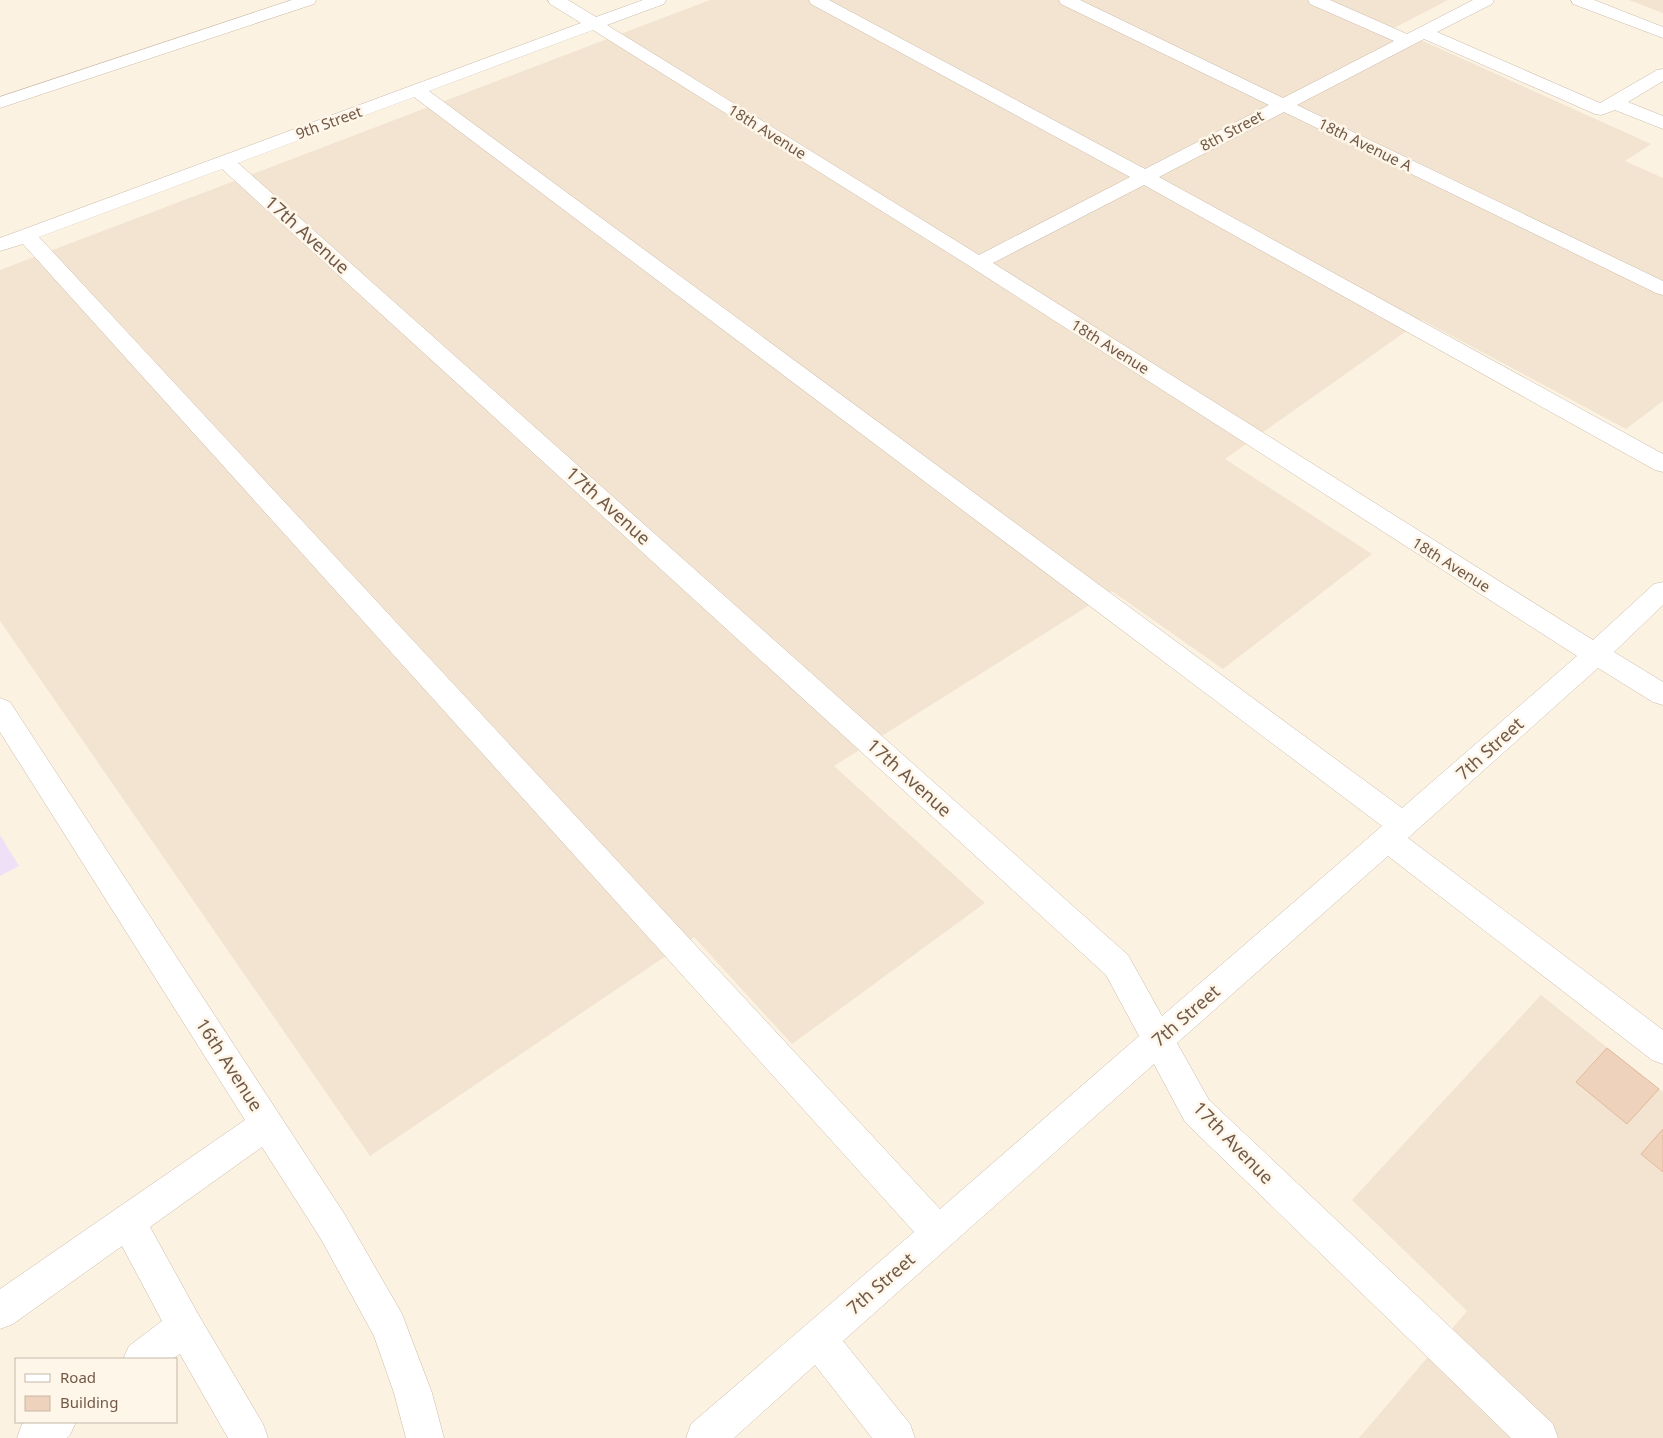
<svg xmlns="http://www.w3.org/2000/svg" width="1663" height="1438" font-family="'Noto Sans',sans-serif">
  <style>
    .residential { fill: #f2e4d1 }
    .education { fill: #efdff7 }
    .building { fill: #efd2bb; stroke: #e1b99c }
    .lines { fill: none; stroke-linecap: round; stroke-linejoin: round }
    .minor-casing { stroke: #cbbaa9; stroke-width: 1 }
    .minor { fill: #fff; fill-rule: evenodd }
    .labels { text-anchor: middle; stroke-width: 5; stroke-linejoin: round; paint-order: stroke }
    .far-street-label { font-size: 15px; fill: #71594a; stroke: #fef6e8 }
    .street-label { font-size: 18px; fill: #71594a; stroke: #fef6e8 }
  </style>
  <rect width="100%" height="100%" fill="#fbf2e2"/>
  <g class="residential">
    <polygon points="710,0 1448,0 1394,28 1651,144 1625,161 1663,178 1663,401 1626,429 1422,320 1225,459 1372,554 1223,669 1112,591 834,766 985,903 792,1044 694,937 370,1156 0,621 0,270"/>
    <polygon points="1629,0 1663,0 1663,13"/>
    <polygon points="1541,995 1663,1092 1663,1438 1359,1438 1467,1311 1352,1200"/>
  </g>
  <polygon class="education" points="0,835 19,866 0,876"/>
  <g class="building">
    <polygon points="1607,1048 1659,1089 1627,1124 1576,1082"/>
    <polygon points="1663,1129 1663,1172 1641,1154"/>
  </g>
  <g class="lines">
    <g class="minor-casing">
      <g id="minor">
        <polygon points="292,0 316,0 314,4 0,108 0,97"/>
        <path d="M548,0H568L596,17L643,0H666L664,4L607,25L979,255L1130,177L811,4L809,0H829L1145,169L1269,105L1061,4L1059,0H1080L1283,98L1394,41L1310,4L1308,0H1330L1407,34L1473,0H1494L1492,4L1437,32L1600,103L1657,70L1663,69V81L1628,102L1663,116V129L1615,110L1601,115L1595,114L1424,39L1297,105L1663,281V295L1656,293L1284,112L1159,177L1663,454V472L1655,470L1144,185L993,263L1593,640L1654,584L1663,582V605L1614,652L1663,682V705L1653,702L1598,668L1408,838L1663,1030V1064L1652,1060L1388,856L1177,1043L1209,1100L1553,1424L1558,1438H1511L1185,1122L1154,1064L843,1341L910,1424L915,1438H872L815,1365L734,1438H686L691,1424L914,1232L23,244L0,251V238L581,23L550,4ZM593,30L971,267L1577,656L1402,808L429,91ZM414,97L1382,826L1162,1016L1128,955L238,163ZM222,169L1106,975L1139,1036L940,1209L39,237Z"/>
        <polygon points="1571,0 1594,0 1663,27 1663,38 1573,4"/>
        <polygon points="0,698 10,702 345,1215 402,1314 432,1393 444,1438 406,1438 394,1393 374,1336 321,1239 262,1147 150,1227 198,1314 263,1424 268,1438 228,1438 180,1354 172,1359 123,1359 129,1346 162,1321 122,1246 13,1324 0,1329 0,1289 245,1120 0,732"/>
        <polygon points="26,1422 76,1422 70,1435 67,1438 17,1438 22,1424"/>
      </g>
    </g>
    <use href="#minor" class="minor"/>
  </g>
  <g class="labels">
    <g class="far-street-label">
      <text transform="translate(329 123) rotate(-20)" y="5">9th Street</text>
      <text transform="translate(1232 131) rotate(-28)" y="5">8th Street</text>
      <text transform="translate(767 132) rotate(32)" y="5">18th Avenue</text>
      <text transform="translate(1365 145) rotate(26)" y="5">18th Avenue A</text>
      <text transform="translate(1110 347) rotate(32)" y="5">18th Avenue</text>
      <text transform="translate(1451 565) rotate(32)" y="5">18th Avenue</text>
    </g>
    <g class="street-label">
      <text transform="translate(307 235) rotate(42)" y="6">17th Avenue</text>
      <text transform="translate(608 506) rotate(42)" y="6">17th Avenue</text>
      <text transform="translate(1490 749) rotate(-42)" y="6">7th Street</text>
      <text transform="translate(909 778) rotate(42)" y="6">17th Avenue</text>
      <text transform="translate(1186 1016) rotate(-41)" y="6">7th Street</text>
      <text transform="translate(229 1065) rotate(57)" y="6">16th Avenue</text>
      <text transform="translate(1233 1143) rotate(46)" y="6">17th Avenue</text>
      <text transform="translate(881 1284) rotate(-41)" y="6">7th Street</text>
    </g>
  </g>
  <rect x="15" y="1358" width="162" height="65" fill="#fef6e8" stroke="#c6b7a9"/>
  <rect x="25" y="1374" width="25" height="8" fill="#ffffff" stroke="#c6b7a9"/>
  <text x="60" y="1383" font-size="15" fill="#71594a">Road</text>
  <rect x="25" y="1396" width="25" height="15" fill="#efd2bb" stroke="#c6b7a9"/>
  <text x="60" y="1408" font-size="15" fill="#71594a">Building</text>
</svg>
